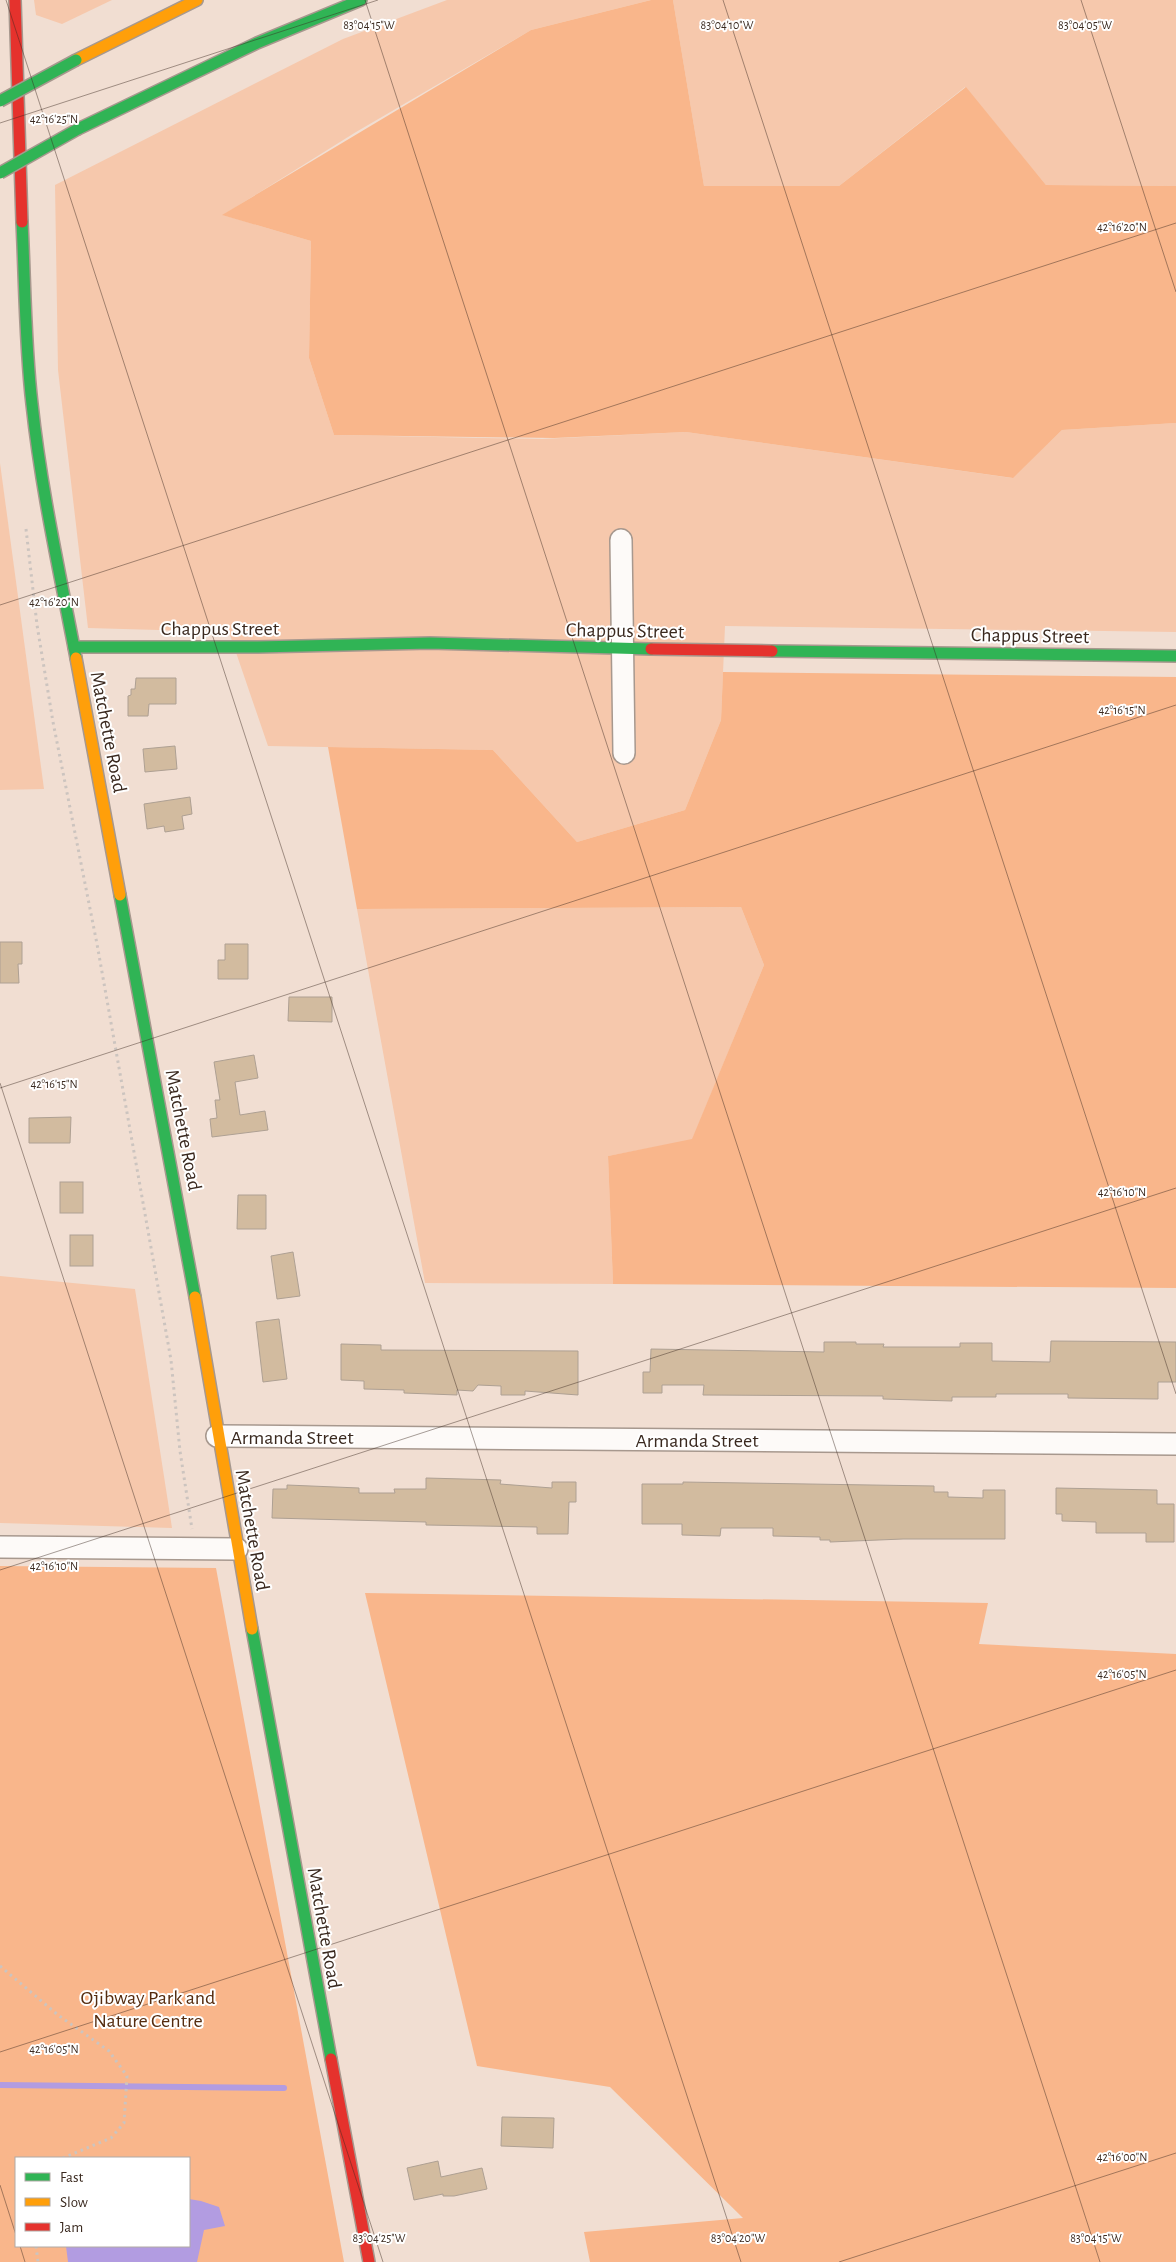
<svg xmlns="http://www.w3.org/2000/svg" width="1176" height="2262" font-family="'Alegreya Sans',sans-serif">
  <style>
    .green { fill: #f6c8ac }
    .forest { fill: #f9b68b; fill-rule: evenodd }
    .water { fill: #b29ce1 }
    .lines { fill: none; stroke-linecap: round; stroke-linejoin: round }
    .stream { stroke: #b29ce1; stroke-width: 6 }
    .building { fill: #d2bb9f; stroke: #aea093 }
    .street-casing { stroke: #a7988e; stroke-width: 24 }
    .fast-casing { stroke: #a7988e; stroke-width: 14 }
    .slow-casing { stroke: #a7988e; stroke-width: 14 }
    .jam-casing { stroke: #a7988e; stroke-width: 14 }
    .path { stroke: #ccc4bf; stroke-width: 3; stroke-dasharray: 2.5 4; stroke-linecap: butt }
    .street { stroke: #fdfaf8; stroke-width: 21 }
    .fast { stroke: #30b455; stroke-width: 11 }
    .slow { stroke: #ff9f0a; stroke-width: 11 }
    .jam { stroke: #e5322d; stroke-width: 11 }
    .fast-bridge-casing { stroke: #a7988e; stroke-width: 14; stroke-linecap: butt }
    .fast-bridge { stroke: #30b455; stroke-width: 11 }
    .ticks { fill: none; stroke: #3a291f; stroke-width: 1; stroke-opacity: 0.45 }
    .labels { text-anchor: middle; stroke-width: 4; stroke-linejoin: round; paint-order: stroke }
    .street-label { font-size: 20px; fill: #3a291f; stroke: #fff }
    .park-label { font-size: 20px; fill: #552c0f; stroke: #fff }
    .ticks-label { font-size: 12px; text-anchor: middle; fill: #3a291f; stroke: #fff; stroke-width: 4; stroke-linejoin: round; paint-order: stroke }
  </style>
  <rect width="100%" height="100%" fill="#f1ded2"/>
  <g class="green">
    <polygon points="34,0 112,0 62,24 36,15"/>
    <polygon points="447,0 651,0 531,30 356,132 223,215 311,241 309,358 334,435 542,439 686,432 1012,478 1062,430 1176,423 1176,632 725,626 721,720 685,810 577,842 493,750 268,746 229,632 88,628 58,370 55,185 343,39"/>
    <polygon points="673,0 1176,0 1176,186 1046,185 965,87 839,186 704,186"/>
    <polygon points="0,463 44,789 0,790"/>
    <polygon points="741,907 764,965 692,1140 608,1156 613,1284 425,1283 357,909"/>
    <polygon points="0,1276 135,1289 172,1528 0,1523"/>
  </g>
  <g class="forest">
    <polygon points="651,0 673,0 704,186 839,186 966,87 1046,185 1176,186 1176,423 1062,430 1013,478 686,432 554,438 334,435 309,358 311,241 222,215 531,30"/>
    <polygon points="723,672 1176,677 1176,1288 613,1284 608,1156 692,1139 764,965 741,907 357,909 328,747 493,750 577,842 685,810 721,720"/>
    <path d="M0,1566L216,1568L344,2262H0ZM16,2158H189V2246H16Z"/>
    <polygon points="365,1593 988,1603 979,1644 1176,1654 1176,2262 590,2262 584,2232 743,2218 610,2087 477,2066"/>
  </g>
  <polygon class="water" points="189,2199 201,2201 219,2207 225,2226 204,2230 197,2262 68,2262 66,2246 189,2246"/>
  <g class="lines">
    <polyline class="stream" points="0,2085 284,2088"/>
  </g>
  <g class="building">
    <polygon points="136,678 176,678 176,704 149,704 148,716 128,716 128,696 131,695 131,689 135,689"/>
    <polygon points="175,746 177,769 145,772 143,749"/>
    <polygon points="190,797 192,814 182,816 184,829 165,832 164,826 147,829 144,804"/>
    <polygon points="0,942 22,942 22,964 18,964 19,983 0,983"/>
    <polygon points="225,944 248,944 248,979 218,979 218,960 225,960"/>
    <polygon points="289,997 332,997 332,1022 288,1021"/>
    <polygon points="254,1055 258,1078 235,1082 240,1115 265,1111 268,1130 212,1137 210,1119 217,1118 215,1100 220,1100 214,1062"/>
    <polygon points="71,1117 70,1143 29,1143 29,1118"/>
    <rect x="60" y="1182" width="23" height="31"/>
    <polygon points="238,1195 266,1195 266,1229 237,1229"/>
    <rect x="70" y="1235" width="23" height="31"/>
    <polygon points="293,1252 300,1296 277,1299 271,1256"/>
    <polygon points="279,1319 287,1379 263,1382 256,1322"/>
    <polygon points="1051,1341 1176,1342 1176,1382 1158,1382 1158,1399 1068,1398 1068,1394 996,1394 996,1397 952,1397 952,1401 883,1399 883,1396 703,1395 704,1385 662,1385 662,1393 643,1393 643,1372 650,1372 651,1349 824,1352 824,1342 856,1342 856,1344 884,1344 883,1347 960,1347 960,1343 992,1343 992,1361 1050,1362"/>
    <polygon points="341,1344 381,1345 381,1350 578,1351 578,1395 525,1391 525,1395 501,1395 501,1386 478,1385 473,1391 457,1390 457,1395 404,1393 404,1390 364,1389 364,1381 341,1380"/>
    <polygon points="426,1478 501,1480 500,1484 552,1488 552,1482 576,1482 576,1502 569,1502 568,1534 537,1534 537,1527 426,1525 426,1522 272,1518 273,1489 287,1489 287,1485 359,1488 359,1493 395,1493 394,1489 426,1489"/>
    <polygon points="683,1482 934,1486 934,1492 948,1492 948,1497 983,1498 983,1490 1005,1490 1005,1539 903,1539 830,1542 830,1540 820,1540 820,1537 773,1536 773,1528 721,1528 720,1536 682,1535 682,1524 642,1524 642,1484 683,1484"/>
    <polygon points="1056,1488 1157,1490 1157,1504 1174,1504 1174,1542 1146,1542 1146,1533 1096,1533 1096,1522 1062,1521 1062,1514 1056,1514"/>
    <polygon points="502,2117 554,2118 553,2148 501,2146"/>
    <polygon points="438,2161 441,2177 482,2168 487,2189 454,2196 443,2196 443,2194 414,2200 407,2168"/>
  </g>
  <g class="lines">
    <g class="street-casing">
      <g id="street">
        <polyline points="621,540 624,753"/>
        <polyline points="217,1436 1176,1444"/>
        <polyline points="0,1547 237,1549"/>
      </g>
    </g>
    <g class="fast-casing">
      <g id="fast">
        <polyline points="78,129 257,43 361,0"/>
        <path d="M22,222C25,283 25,344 32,404C41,489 60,574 76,658"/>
        <polyline points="74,647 258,647 430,643 651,649"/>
        <polyline points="772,651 1176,656"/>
        <polyline points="120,895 195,1297"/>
        <polyline points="252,1629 331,2059"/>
      </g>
    </g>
    <g class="slow-casing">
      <g id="slow">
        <polyline points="76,60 197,0"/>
        <polyline points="76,658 120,895"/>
        <polyline points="195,1297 252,1629"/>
      </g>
    </g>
    <g class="jam-casing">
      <g id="jam">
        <polyline points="15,0 22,222"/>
        <polyline points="651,649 772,651"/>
        <polyline points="331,2059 369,2262"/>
      </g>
    </g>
    <g class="path">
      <polyline points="26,529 37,625 53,722 97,944 171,1360 180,1451 192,1529"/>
      <polyline points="0,1966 58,2015 109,2051 127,2076 124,2123 111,2138 63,2158"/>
      <polyline points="36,2246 38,2262"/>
    </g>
    <use href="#street" class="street"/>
    <use href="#fast" class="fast"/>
    <use href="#slow" class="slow"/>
    <use href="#jam" class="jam"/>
    <g class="fast-bridge-casing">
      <g id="fast-bridge">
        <polyline points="0,101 76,60"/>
        <polyline points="0,173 78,129"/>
      </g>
    </g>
    <use href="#fast-bridge" class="fast-bridge"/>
  </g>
  <path class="ticks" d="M6,0L741,2262M365,0L1100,2262M723,0L1176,1394M1081,0L1176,292M0,123L378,0M0,605L1176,223M0,1083L383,2262M0,1088L1176,705M0,1570L1176,1188M0,2052L1176,1670M0,2185L16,2235M20,2246L25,2262M839,2262L1176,2153"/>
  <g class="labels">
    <g class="street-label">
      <text x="220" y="635">Chappus Street</text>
      <text transform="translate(625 630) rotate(1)" y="7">Chappus Street</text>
      <text transform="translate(1030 635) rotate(1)" y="7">Chappus Street</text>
      <text transform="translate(109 732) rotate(79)" y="7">Matchette Road</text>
      <text transform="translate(184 1130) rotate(79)" y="7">Matchette Road</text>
      <text x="292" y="1444">Armanda Street</text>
      <text x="697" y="1447">Armanda Street</text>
      <text transform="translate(253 1530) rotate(80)" y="7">Matchette Road</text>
      <text transform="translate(325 1928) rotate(80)" y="7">Matchette Road</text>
    </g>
    <g class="park-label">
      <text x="148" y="2004">Ojibway Park and<tspan x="148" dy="23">Nature Centre</tspan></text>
    </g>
  </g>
  <g class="ticks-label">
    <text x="369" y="29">83°04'15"W</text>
    <text x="727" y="29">83°04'10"W</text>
    <text x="1085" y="29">83°04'05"W</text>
    <text x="54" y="123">42°16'25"N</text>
    <text x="1122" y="231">42°16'20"N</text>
    <text x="54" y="606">42°16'20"N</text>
    <text x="1122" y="714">42°16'15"N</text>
    <text x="54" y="1088">42°16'15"N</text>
    <text x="1122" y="1196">42°16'10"N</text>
    <text x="54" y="1570">42°16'10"N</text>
    <text x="1122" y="1678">42°16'05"N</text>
    <text x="54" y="2053">42°16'05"N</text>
    <text x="1122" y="2161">42°16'00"N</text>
    <text x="379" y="2242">83°04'25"W</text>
    <text x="738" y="2242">83°04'20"W</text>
    <text x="1096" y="2242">83°04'15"W</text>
  </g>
  <rect x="15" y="2157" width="175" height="90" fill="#ffffff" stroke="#b0a9a5"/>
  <rect x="25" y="2173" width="25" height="8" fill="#30b455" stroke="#b0a9a5"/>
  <text x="60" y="2182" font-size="15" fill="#3a291f">Fast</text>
  <rect x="25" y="2198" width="25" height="8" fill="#ff9f0a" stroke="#b0a9a5"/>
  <text x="60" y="2207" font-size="15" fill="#3a291f">Slow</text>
  <rect x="25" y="2223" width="25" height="8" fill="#e5322d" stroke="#b0a9a5"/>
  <text x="60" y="2232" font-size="15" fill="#3a291f">Jam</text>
</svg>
